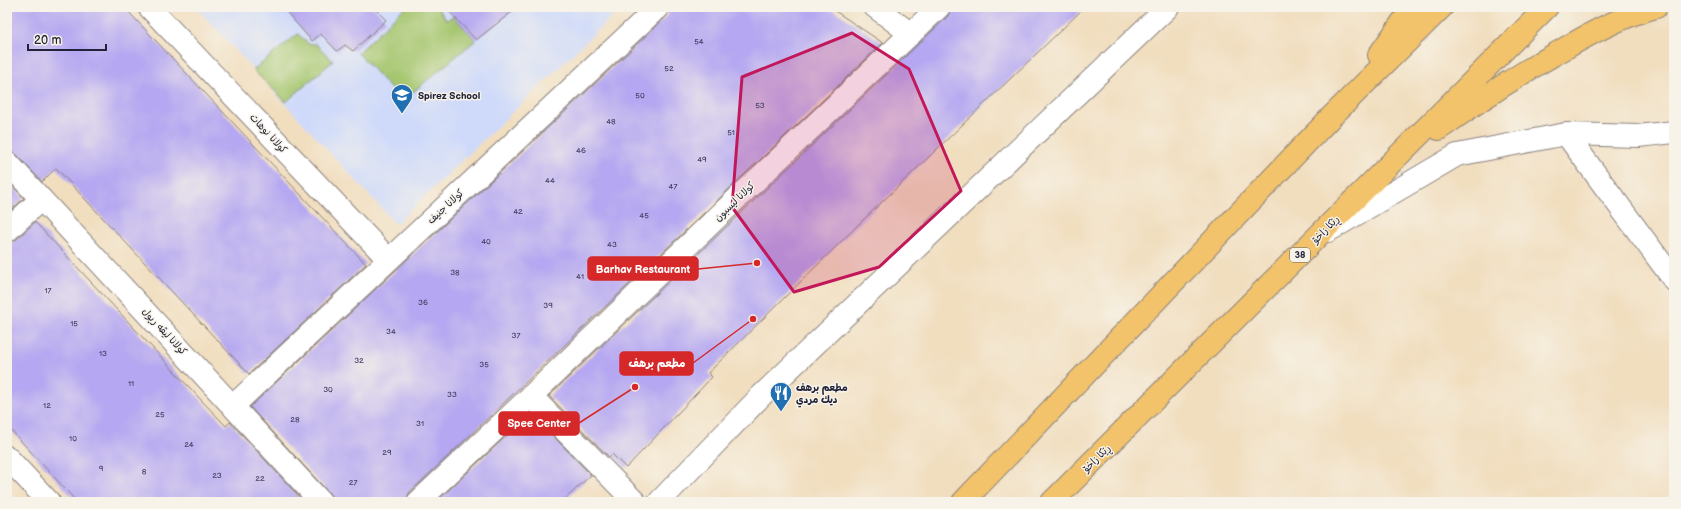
<svg xmlns="http://www.w3.org/2000/svg" width="1681" height="509" font-family="'Balsamiq Sans','Playpen Sans Arabic',sans-serif">
  <style>
    .built { fill: #cfdafa }
    .green { fill: #a5c66e; stroke: #647454 }
    .building { fill: #b5a7f1 }
    .lines { fill: none; stroke-linecap: round; stroke-linejoin: round }
    .minor-casing { stroke: #8a807d; stroke-width: 24 }
    .highway-casing { stroke: #8a807d; stroke-width: 24 }
    .minor { stroke: #fff; stroke-width: 22 }
    .highway { stroke: #f2c36a; stroke-width: 22 }
    .marked { fill: #c2185b; fill-opacity: 0.2; stroke: #c2185b; stroke-width: 3; stroke-linejoin: round }
    .labels { text-anchor: middle; stroke-width: 3; stroke-linejoin: round; paint-order: stroke }
    .number-label { font-size: 8px; fill: #474368 }
    .shield { fill: #f7f3e8; stroke: #62616f; stroke-width: 1 }
    .shield-label { font-size: 9px; font-weight: bold; fill: #22223b }
    .poi-label { font-size: 10px; font-weight: bold; fill: #22223b; stroke: #f7f3e8; text-anchor: start }
    .street-label { font-size: 10px; fill: #22223b; stroke: #f7f3e8 }
    .leader { fill: none; stroke: #d62828; stroke-width: 1.5 }
    .callout-dot { fill: #d62828; stroke: #f7f3e8; stroke-width: 1.5 }
    .callout { fill: #d62828; stroke: #d62828; stroke-width: 1.5 }
    .callout-label { font-size: 11px; text-anchor: middle; font-weight: bold; fill: #fff }
  </style>
  <rect width="100%" height="100%" fill="#f7f3e8"/>
  <filter id="ink" filterUnits="userSpaceOnUse"><feTurbulence type="fractalNoise" baseFrequency=".025" numOctaves="2"/><feDisplacementMap in="SourceGraphic" scale="8" xChannelSelector="R" yChannelSelector="G"/><feConvolveMatrix kernelMatrix="1 2 1 2 8 2 1 2 1" color-interpolation-filters="sRGB"/></filter>
  <filter id="wash" filterUnits="userSpaceOnUse"><feTurbulence type="fractalNoise" baseFrequency=".012" numOctaves="4" result="noise"/><feDisplacementMap in="SourceGraphic" scale="16" xChannelSelector="R" yChannelSelector="G"/><feGaussianBlur stdDeviation="0.9" result="paint"/><feColorMatrix in="noise" values="0 0 0 0 0 0 0 0 0 0 0 0 0 0 0 0 0 1.4 0 .05"/><feComposite in="paint" operator="in"/></filter>
  <g filter="url(#wash)">
    <rect width="100%" height="100%" fill="#f1debf"/>
    <polygon class="built" points="196,7 622,7 396,224"/>
    <g class="green">
      <polygon points="405,7 437,7 447,20 453,16 476,40 402,101 358,53"/>
      <polygon points="298,34 309,44 316,44 333,61 286,102 253,70"/>
    </g>
    <g id="blocks">
      <g class="building">
        <polygon points="7,7 124,7 366,264 249,374 56,168 42,182 16,154 7,150"/>
        <polygon points="282,7 373,7 386,20 353,51 345,45 337,51 321,34 312,41"/>
        <polygon points="445,7 518,7 476,40"/>
        <polygon points="670,7 829,7 883,43 409,493 406,502 333,502 330,494 250,407 667,16"/>
        <polygon points="951,7 1085,7 859,224 708,373 712,377 626,468 612,454 609,457 549,396 948,16"/>
        <polygon points="7,180 24,198 7,214"/>
        <polygon points="35,222 203,402 226,426 230,422 304,502 77,502 7,426 7,243 16,240"/>
        <polygon points="531,413 591,475 562,502 436,502"/>
      </g>
    </g>
  </g>
  <g filter="url(#ink)">
    <use href="#blocks" fill-opacity="0" stroke="#8a807d" stroke-width="1"/>
    <g class="lines">
      <g class="minor-casing">
        <g id="minor">
          <polyline points="149,7 388,259"/>
          <polyline points="875,7 911,34"/>
          <polyline points="1566,134 1674,280"/>
          <polyline points="7,162 321,502"/>
          <polyline points="7,231 41,199"/>
          <polyline points="1328,231 1457,155 1566,134 1638,136 1674,132"/>
          <polyline points="531,396 635,502"/>
          <polyline points="233,406 658,7"/>
          <polyline points="7,457 49,502"/>
          <polyline points="418,502 531,396 727,208 939,7"/>
          <polyline points="659,502 762,395 1168,7"/>
        </g>
      </g>
      <g class="highway-casing">
        <g id="highway">
          <polyline points="1379,55 1413,7"/>
          <path d="M1439,129C1477,102 1516,76 1557,53C1589,34 1620,17 1656,7"/>
          <polyline points="963,502 1333,115 1442,7"/>
          <polyline points="1052,502 1547,7"/>
        </g>
      </g>
      <use href="#minor" class="minor"/>
      <use href="#highway" class="highway"/>
    </g>
  </g>
  <path class="marked" d="M852,33L909,69L961,191L879,267L794,292L732,207L742,77Z"/>
  <defs>
    <g id="school-pin" transform="scale(1.15)"><path d="M0 17L-7.5 6A9.5 9.5 0 1 1 7.5 6Z" fill="#1f6fb2" stroke="#f7f3e8"/><path d="M0-5L7-2L0 1L-7-2ZM-4 1L0 2.5L4 1V4Q0 6-4 4Z" fill="#fff"/></g>
    <g id="restaurant-pin" transform="scale(1.15)"><path d="M0 17L-7.5 6A9.5 9.5 0 1 1 7.5 6Z" fill="#1f6fb2" stroke="#f7f3e8"/><path d="M-5-6h1v4h1v-4h1v4h1v-4h1v5L-1.5 .5V6h-2V.5L-5-1ZM5-6V6H3V1.5H1.5Q1.5-4 5-6Z" fill="#fff"/></g>
  </defs>
  <g fill-rule="evenodd">
    <use href="#school-pin" x="402" y="95"/>
    <use href="#restaurant-pin" x="781" y="393"/>
  </g>
  <g class="labels">
    <g class="number-label">
      <text x="699" y="44">54</text>
      <text x="669" y="71">52</text>
      <text x="640" y="98">50</text>
      <text x="760" y="108">53</text>
      <text x="611" y="124">48</text>
      <text x="731" y="135">51</text>
      <text x="581" y="153">46</text>
      <text x="702" y="162">49</text>
      <text x="550" y="183">44</text>
      <text x="673" y="189">47</text>
      <text x="518" y="214">42</text>
      <text x="644" y="218">45</text>
      <text x="486" y="244">40</text>
      <text x="612" y="247">43</text>
      <text x="455" y="275">38</text>
      <text x="580" y="279">41</text>
      <text x="48" y="293">17</text>
      <text x="423" y="305">36</text>
      <text x="548" y="308">39</text>
      <text x="74" y="326">15</text>
      <text x="391" y="334">34</text>
      <text x="516" y="338">37</text>
      <text x="103" y="356">13</text>
      <text x="359" y="363">32</text>
      <text x="484" y="367">35</text>
      <text x="131" y="386">11</text>
      <text x="328" y="392">30</text>
      <text x="452" y="397">33</text>
      <text x="47" y="408">12</text>
      <text x="160" y="417">25</text>
      <text x="295" y="422">28</text>
      <text x="420" y="426">31</text>
      <text x="73" y="441">10</text>
      <text x="189" y="447">24</text>
      <text x="387" y="455">29</text>
      <text x="101" y="471">9</text>
      <text x="144" y="474">8</text>
      <text x="217" y="478">23</text>
      <text x="260" y="481">22</text>
      <text x="353" y="485">27</text>
    </g>
    <rect class="shield" x="1290" y="248" width="20" height="14" rx="3"/>
    <g class="shield-label">
      <text x="1300" y="258">38</text>
    </g>
    <g class="poi-label">
      <text x="418" y="99">Spirez School</text>
      <text x="796" y="391">مطعم برهف<tspan x="796" dy="12">ديك مردي</tspan></text>
    </g>
    <g class="street-label">
      <text transform="translate(269 133) rotate(47)" y="4">كولانا نوهات</text>
      <text transform="translate(734 201) rotate(-44)" y="4">كولانا ليسبون</text>
      <text transform="translate(445 206) rotate(-43)" y="4">كولانا جنيف</text>
      <text transform="translate(1325 229) rotate(-46)" y="4">ڕێکا زاخۆ</text>
      <text transform="translate(165 331) rotate(47)" y="4">كولانا ليڤه رپول</text>
      <text transform="translate(1096 458) rotate(-45)" y="4">ڕێکا زاخۆ</text>
    </g>
  </g>
  <path class="leader" d="M757 263L698 269M753 319L693 363M635 387L579 423"/>
  <g class="callout-dot">
    <circle cx="757" cy="263" r="4"/>
    <circle cx="753" cy="319" r="4"/>
    <circle cx="635" cy="387" r="4"/>
  </g>
  <g class="callout">
    <rect x="588" y="257" width="110" height="23" rx="4"/>
    <rect x="620" y="352" width="73" height="23" rx="4"/>
    <rect x="499" y="412" width="80" height="23" rx="4"/>
  </g>
  <g class="callout-label">
    <text x="643" y="273">Barhav Restaurant</text>
    <text x="657" y="367">مطعم برهف</text>
    <text x="539" y="427">Spee Center</text>
  </g>
  <rect width="1681" height="509" fill="none" stroke="#f7f3e8" stroke-width="24"/>
  <path d="M28 44v6h78v-6" fill="none" stroke="#22223b" stroke-width="2"/>
  <text x="34" y="44" font-size="12" fill="#22223b" stroke="#f7f3e8" stroke-width="3" paint-order="stroke">20 m</text>
</svg>
